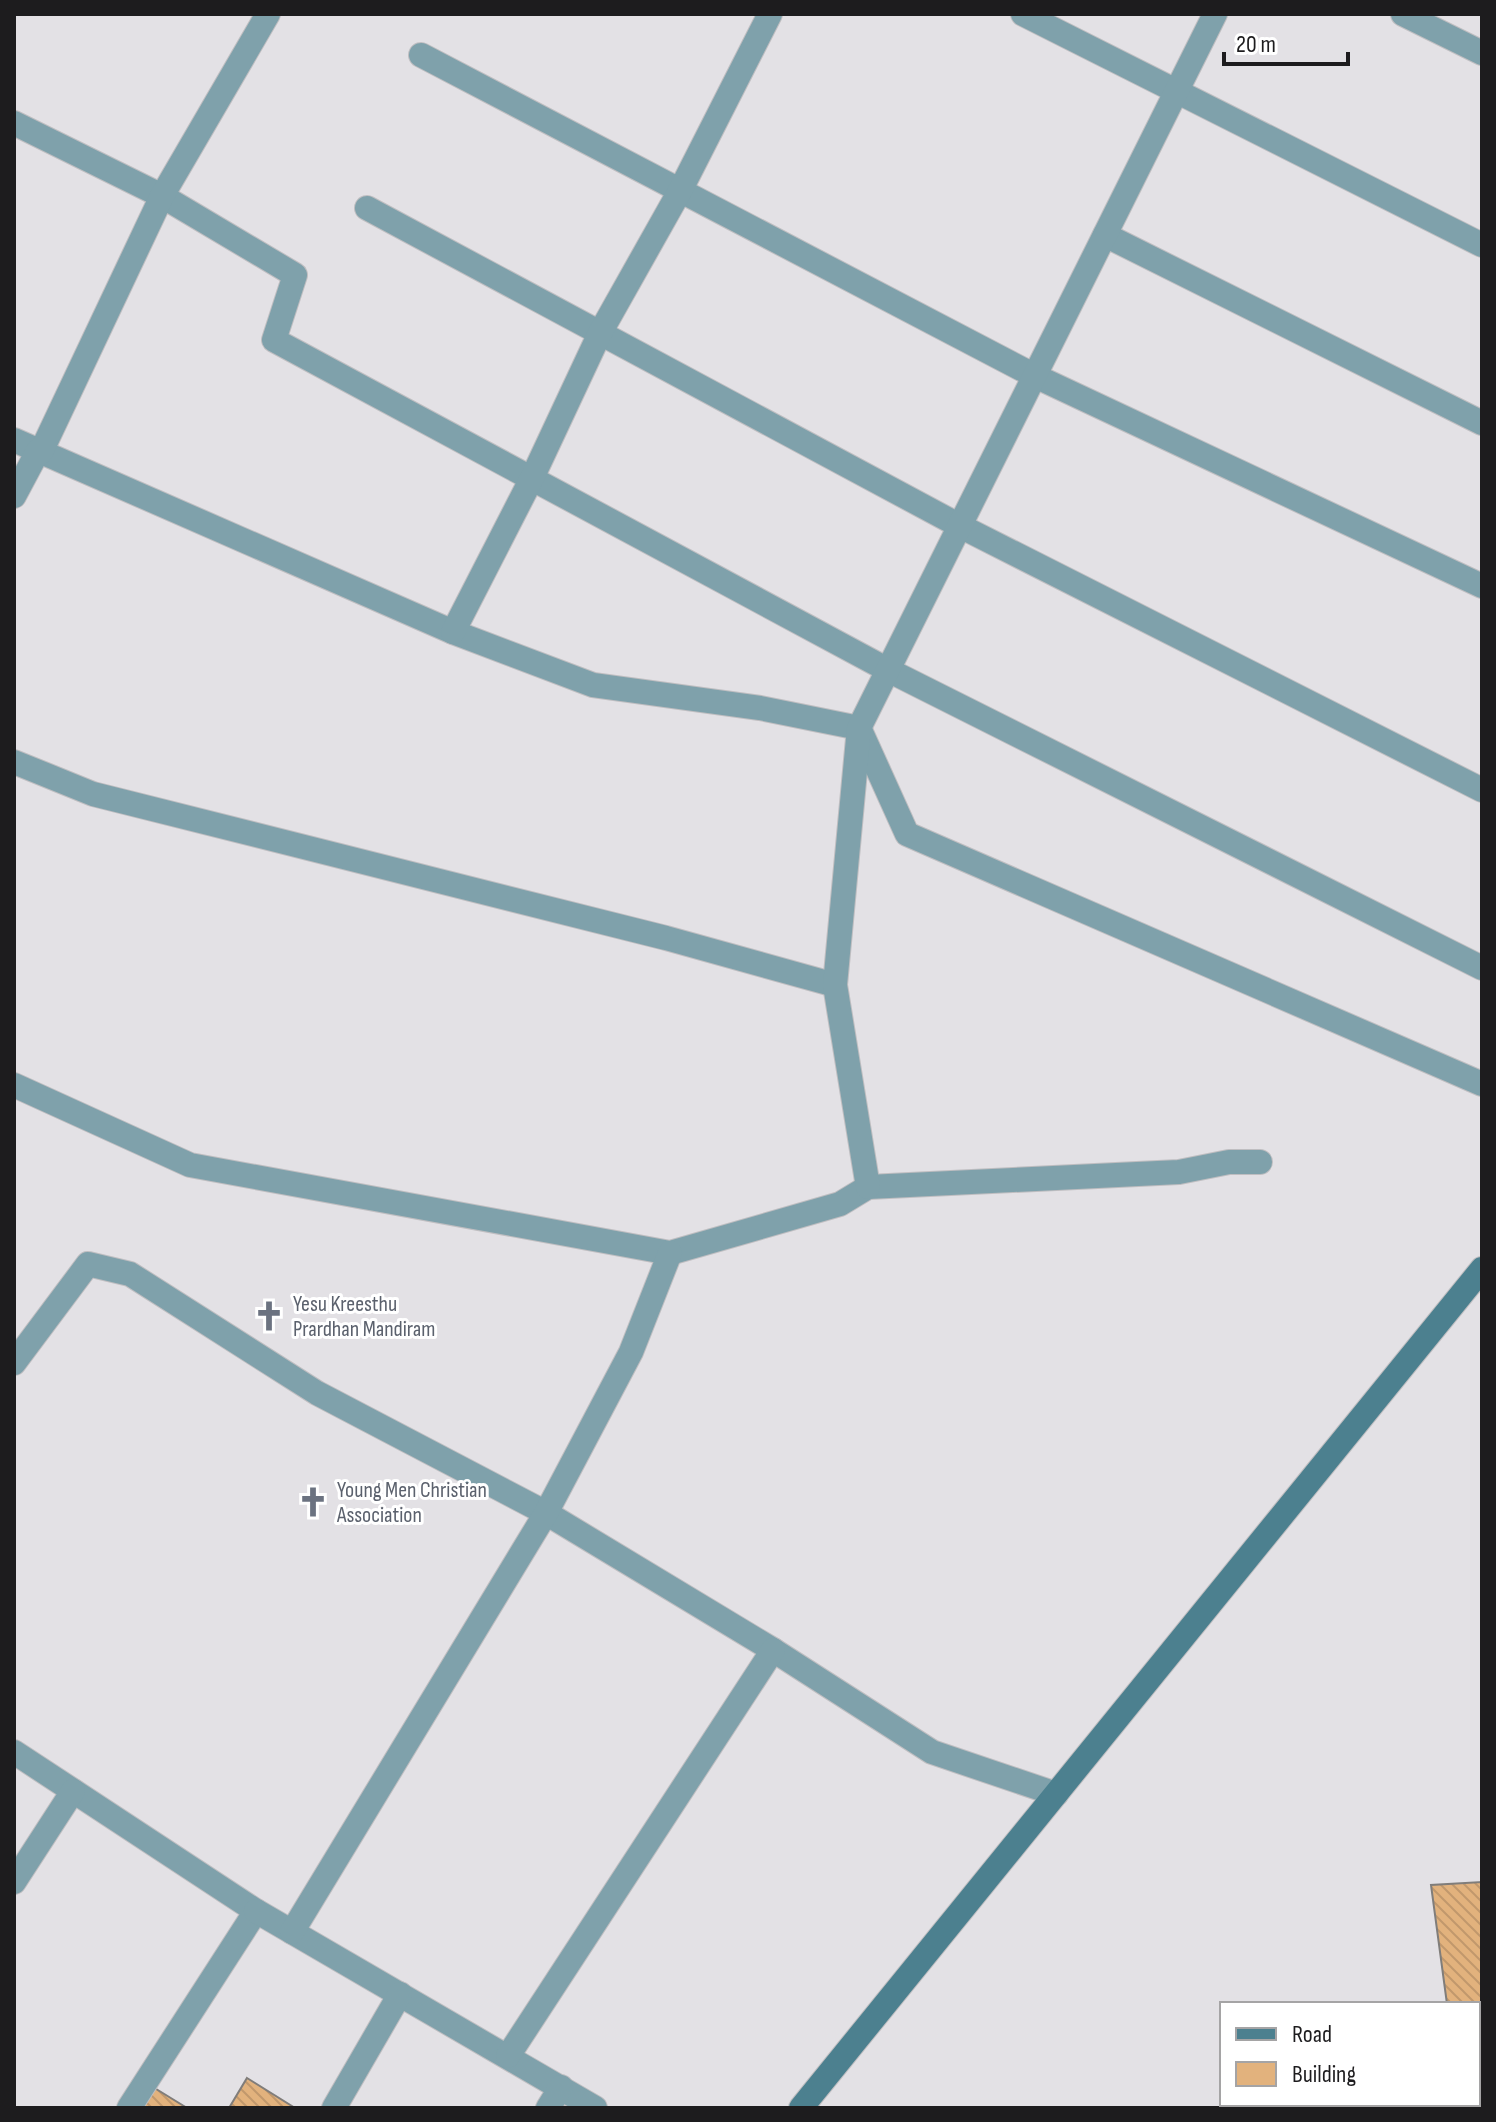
<svg xmlns="http://www.w3.org/2000/svg" width="1496" height="2122" font-family="'Sofia Sans Condensed',sans-serif">
  <style>
    .building { fill: url(#building-back-hatch); stroke: #807d7a; stroke-width: 2 }
    .lines { fill: none; stroke-linecap: round; stroke-linejoin: round }
    .street-casing { stroke: #bfbec1; stroke-width: 26 }
    .secondary-casing { stroke: #bfbec1; stroke-width: 26 }
    .street { stroke: #7fa1ab; stroke-width: 24 }
    .secondary { stroke: #4c808f; stroke-width: 24 }
    .labels { text-anchor: middle; stroke-width: 6; stroke-linejoin: round; paint-order: stroke }
    .worship-label { font-size: 22px; fill: #5b616d; stroke: #fff; text-anchor: start }
  </style>
  <defs>
    <pattern id="building-back-hatch" width="6" height="6" patternUnits="userSpaceOnUse" patternTransform="scale(2)"><rect width="6" height="6" fill="#e2b27d"/><path d="M-1 5l2 2M0 0l6 6M5-1l2 2" fill="none" stroke="#c1986c"/></pattern>
  </defs>
  <rect width="100%" height="100%" fill="#e3e1e5"/>
  <g class="building">
    <polygon points="1482,1882 1482,2108 1460,2108 1460,2104 1478,2104 1478,2004 1447,2004 1431,1885"/>
    <polygon points="247,2078 295,2108 229,2108"/>
    <polygon points="148,2084 187,2108 133,2108"/>
  </g>
  <g class="lines">
    <g class="street-casing">
      <g id="street">
        <polyline points="1023,14 1482,245"/>
        <polyline points="1403,14 1482,53"/>
        <polyline points="421,55 1035,376 1482,586"/>
        <polyline points="14,123 162,196 295,275 274,340 888,670 1482,968"/>
        <polyline points="367,208 960,526 1482,790"/>
        <polyline points="1105,235 1482,423"/>
        <polyline points="14,440 453,632 593,685 760,708 859,728"/>
        <polyline points="14,496 38,451 41,452 162,196 268,14"/>
        <polyline points="453,632 533,476 600,333 681,189 770,14"/>
        <polyline points="860,730 907,834 1482,1084"/>
        <polyline points="14,762 93,794 666,938 835,985"/>
        <polyline points="14,1085 190,1165 670,1253 840,1204 868,1187 1179,1172 1229,1162 1260,1162"/>
        <polyline points="868,1187 835,985 859,728 1215,14"/>
        <polyline points="14,1363 88,1264 130,1274 317,1393 546,1513 773,1650 932,1752 1056,1794"/>
        <polyline points="14,1752 256,1911 129,2108"/>
        <polyline points="14,1882 73,1791"/>
        <polyline points="256,1911 595,2108"/>
        <polyline points="292,1932 546,1513 631,1352 670,1253"/>
        <polyline points="508,2056 773,1650"/>
        <polyline points="334,2108 400,1994"/>
        <polyline points="548,2108 561,2087"/>
      </g>
    </g>
    <g class="secondary-casing">
      <polyline id="secondary" points="801,2108 1482,1269"/>
    </g>
    <use href="#street" class="street"/>
    <use href="#secondary" class="secondary"/>
  </g>
  <defs>
    <g id="church-bare" transform="scale(2.4)"><path d="M-1.2-6h2.4v3.5h3.3v2.4h-3.3V6h-2.4V-.1h-3.3v-2.4h3.3Z" fill="#6b7280" stroke="#fff" stroke-width="2.5" paint-order="stroke"/></g>
  </defs>
  <g fill-rule="evenodd">
    <use href="#church-bare" x="269" y="1316"/>
    <use href="#church-bare" x="313" y="1502"/>
  </g>
  <g class="labels">
    <g class="worship-label">
      <text x="293" y="1311">Yesu Kreesthu<tspan x="293" dy="25">Prardhan Mandiram</tspan></text>
      <text x="337" y="1497">Young Men Christian<tspan x="337" dy="25">Association</tspan></text>
    </g>
  </g>
  <rect width="1496" height="2122" fill="none" stroke="#1d1c1e" stroke-width="32"/>
  <rect x="1220" y="2002" width="260" height="104" fill="#ffffff" stroke="#a5a4a5" stroke-width="2"/>
  <rect x="1236" y="2028" width="40" height="12" fill="#4c808f" stroke="#a5a4a5" stroke-width="2"/>
  <text x="1292" y="2042" font-size="24" fill="#1d1c1e">Road</text>
  <rect x="1236" y="2062" width="40" height="24" fill="#e2b27d" stroke="#a5a4a5" stroke-width="2"/>
  <text x="1292" y="2082" font-size="24" fill="#1d1c1e">Building</text>
  <path d="M1224 52v12h124v-12" fill="none" stroke="#1d1c1e" stroke-width="4"/>
  <text x="1236" y="52" font-size="24" fill="#1d1c1e" stroke="#ffffff" stroke-width="6" paint-order="stroke">20 m</text>
</svg>
